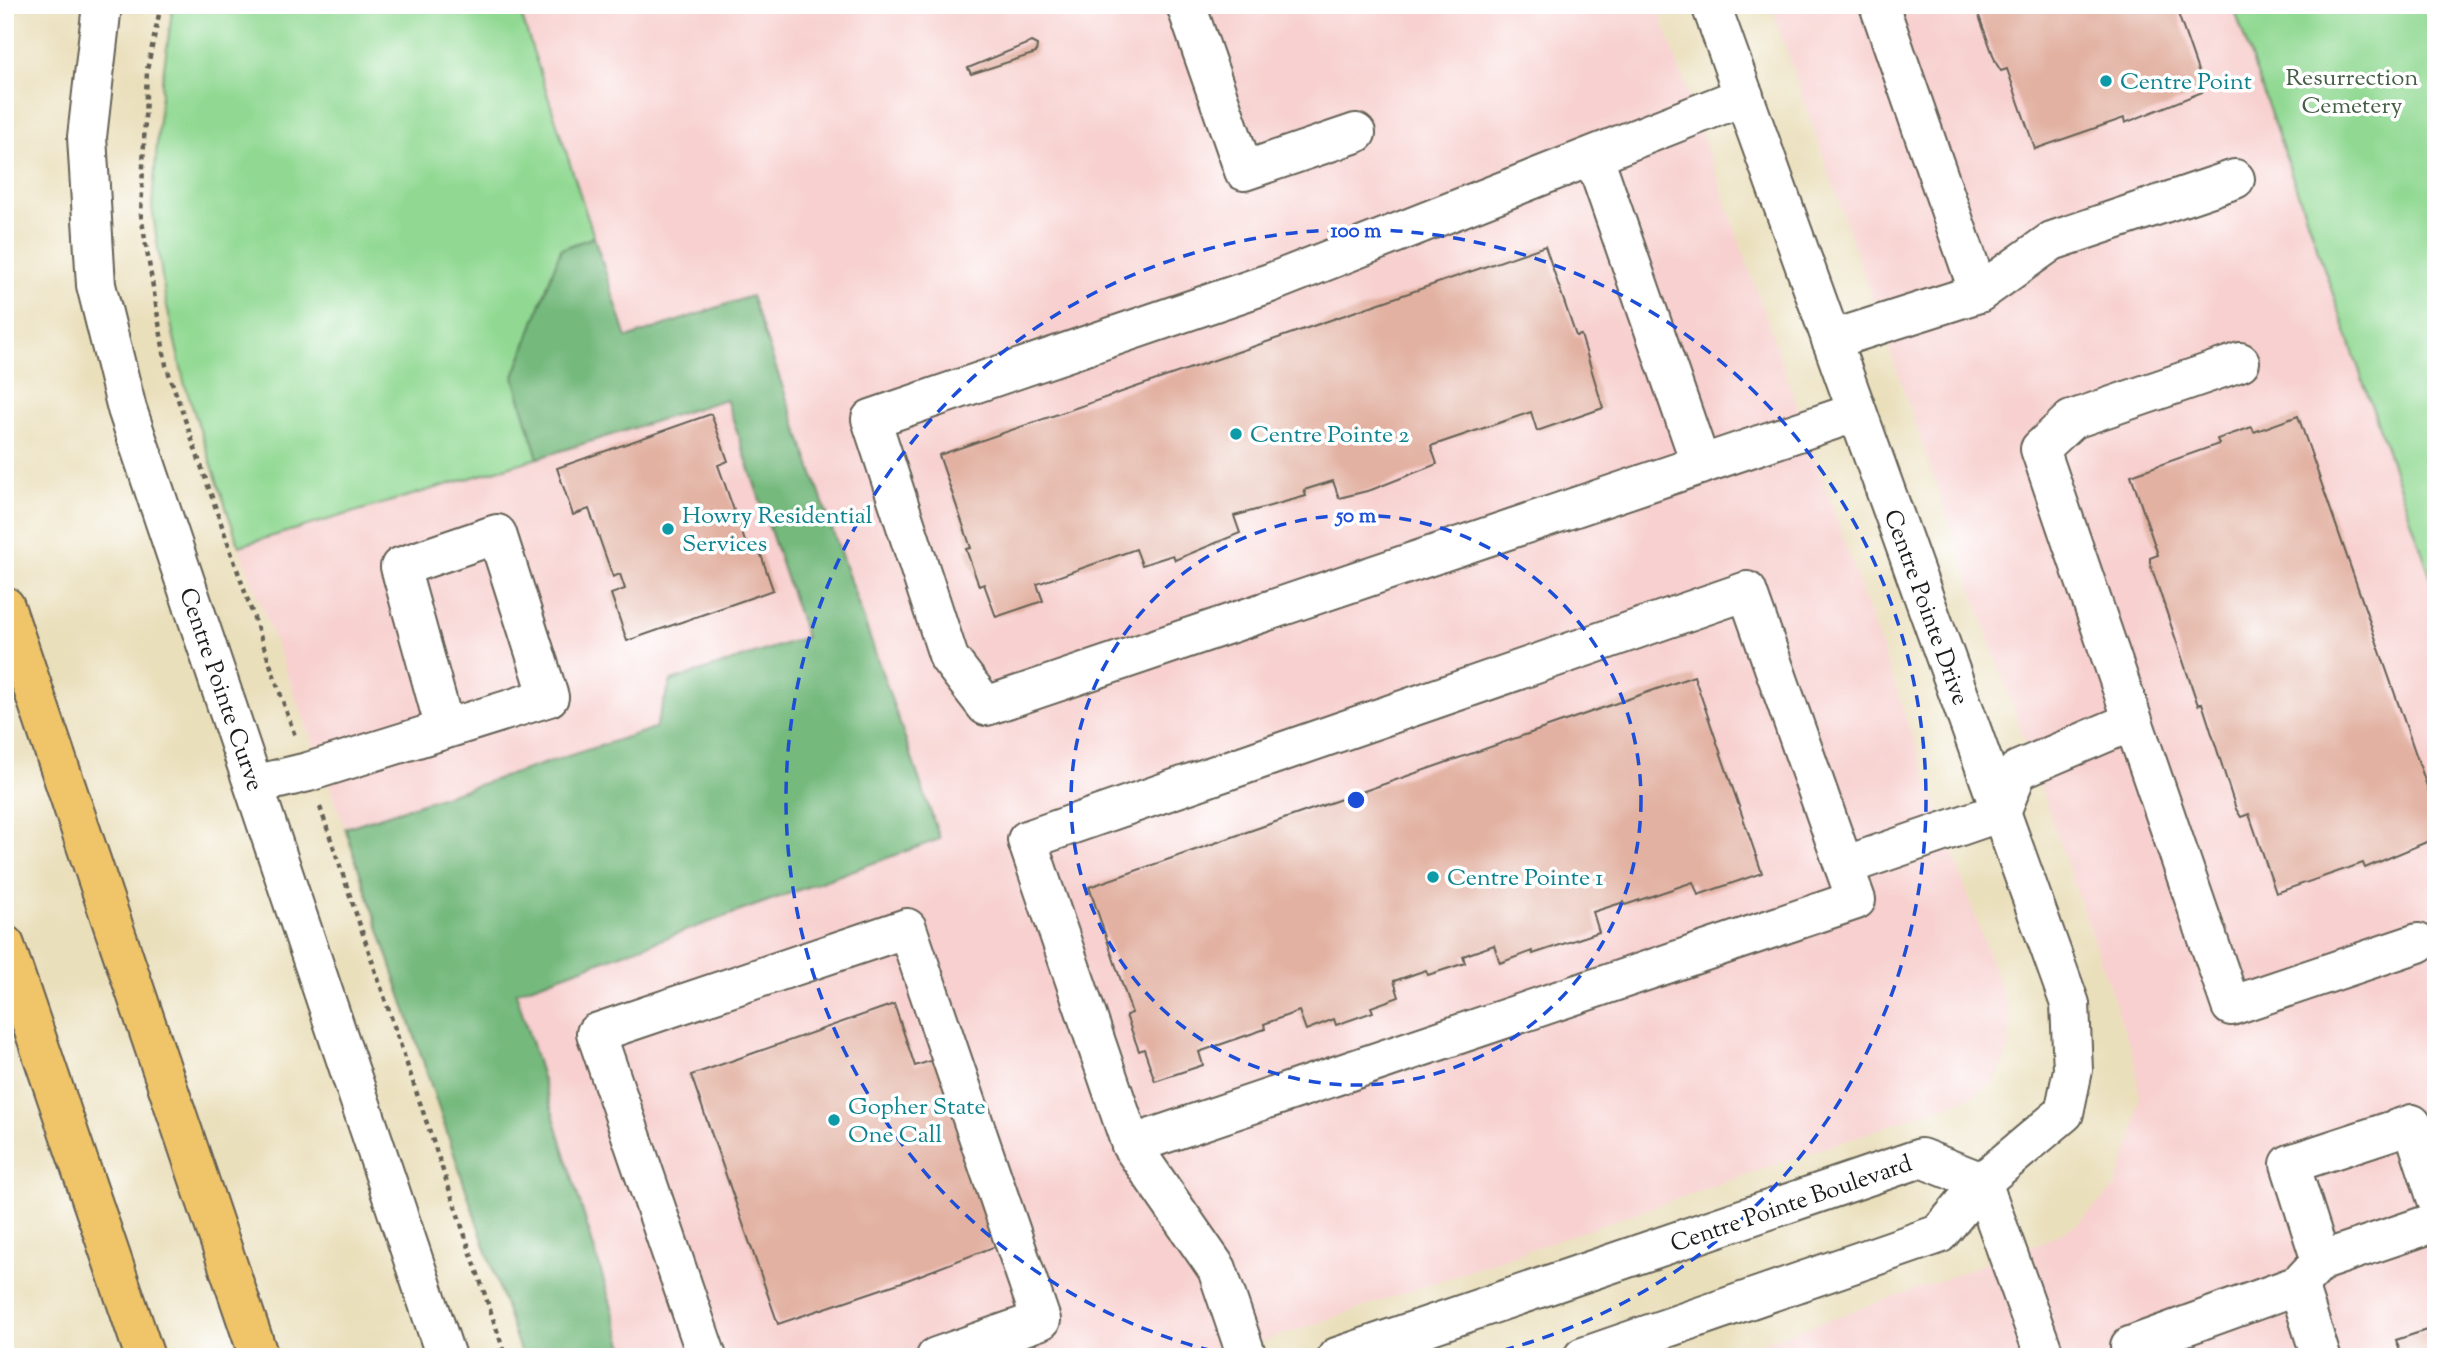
<svg xmlns="http://www.w3.org/2000/svg" width="2441" height="1362" font-family="'Sorts Mill Goudy',serif">
  <style>
    .built { fill: #f7d0cf }
    .green { fill: #91d993; stroke: #567a58; stroke-width: 2 }
    .forest { fill: #74b97d; stroke: #486a4c; stroke-width: 2 }
    .building { fill: #e2b1a1 }
    .lines { fill: none; stroke-linecap: round; stroke-linejoin: round }
    .minor-casing { stroke: #646054; stroke-width: 42 }
    .highway-casing { stroke: #646054; stroke-width: 42 }
    .path { stroke: #646054; stroke-width: 4.5; stroke-dasharray: 5 5; stroke-linecap: butt }
    .minor { stroke: #fff; stroke-width: 38 }
    .highway { stroke: #f0c469; stroke-width: 38 }
    .ring { fill: none; stroke: #1d4ed8; stroke-width: 3.5; stroke-dasharray: 12 9 }
    .culture-dot { fill: #0f9aa8; stroke: #fff; stroke-width: 2.5 }
    .labels { text-anchor: middle; stroke-width: 7; stroke-linejoin: round; paint-order: stroke }
    .park-label { font-size: 24px; fill: #455e46; stroke: #fff }
    .culture-label { font-size: 24px; fill: #0d838f; stroke: #fff; text-anchor: start }
    .street-label { font-size: 24px; fill: #1c1c1c; stroke: #fff }
    .centre { fill: #1d4ed8; stroke: #fff; stroke-width: 3.5 }
    .ring-label { font-size: 21px; text-anchor: middle; font-weight: bold; fill: #1d4ed8; stroke: #fff; stroke-width: 7; stroke-linejoin: round; paint-order: stroke }
  </style>
  <rect width="100%" height="100%" fill="#fff"/>
  <filter id="ink" filterUnits="userSpaceOnUse"><feTurbulence type="fractalNoise" baseFrequency=".0143" numOctaves="2"/><feDisplacementMap in="SourceGraphic" scale="14" xChannelSelector="R" yChannelSelector="G"/><feConvolveMatrix kernelMatrix="1 2 1 2 8 2 1 2 1" color-interpolation-filters="sRGB"/></filter>
  <filter id="wash" filterUnits="userSpaceOnUse"><feTurbulence type="fractalNoise" baseFrequency=".00686" numOctaves="4" result="noise"/><feDisplacementMap in="SourceGraphic" scale="28" xChannelSelector="R" yChannelSelector="G"/><feGaussianBlur stdDeviation="1.57" result="paint"/><feColorMatrix in="noise" values="0 0 0 0 0 0 0 0 0 0 0 0 0 0 0 0 0 1.4 0 .05"/><feComposite in="paint" operator="in"/></filter>
  <g filter="url(#wash)">
    <rect width="100%" height="100%" fill="#eadfbb"/>
    <g class="built">
      <polygon points="518,5 1657,5 2010,1016 2009,1050 1994,1082 1971,1097 1219,1357 627,1357 516,992 940,839 751,297 627,339"/>
      <polygon points="1771,5 2233,5 2436,592 2436,1357 1722,1357 1931,1284 2047,1240 2080,1222 2115,1187 2133,1139 2139,1095 2135,1061"/>
      <polygon points="726,399 806,637 671,681 655,728 345,828 239,546"/>
    </g>
    <g class="green">
      <polygon points="173,5 518,5 594,237 561,249 514,377 538,458 239,546 184,382 165,297 152,207 162,81"/>
      <polygon points="2233,5 2436,5 2436,592"/>
    </g>
    <polygon class="forest" points="594,237 627,338 751,296 940,839 516,992 627,1357 522,1357 345,828 655,728 671,681 806,637 726,399 538,458 514,377 561,249"/>
    <g id="blocks">
      <g class="building">
        <polygon points="1975,5 2175,5 2205,91 2125,123 2124,118 2035,149 2007,69 2001,71 1996,63"/>
        <polygon points="1031,42 1037,45 1036,53 971,74 968,68"/>
        <polygon points="1545,246 1576,336 1581,335 1603,408 1537,431 1531,412 1431,446 1437,464 1371,490 1339,498 1333,481 1304,490 1306,496 1234,516 1240,533 1175,560 1173,555 1142,565 1136,549 1037,584 1043,601 996,617 984,584 979,586 966,549 971,548 939,455"/>
        <polygon points="711,414 728,461 718,465 747,547 757,543 773,590 627,641 611,594 625,589 620,574 613,577 589,509 573,515 557,468"/>
        <polygon points="2298,416 2436,812 2436,838 2365,868 2363,863 2276,893 2249,814 2241,817 2236,809 2202,703 2198,705 2150,563 2150,558 2158,555 2131,475 2219,444 2217,439 2252,427 2254,432"/>
        <polygon points="1694,676 1762,873 1698,895 1693,882 1625,905 1624,902 1593,912 1599,932 1533,954 1532,951 1500,963 1494,945 1463,956 1465,963 1428,975 1426,970 1394,981 1399,997 1371,1007 1373,1012 1336,1025 1334,1019 1306,1030 1299,1011 1264,1024 1265,1029 1199,1052 1203,1065 1155,1081 1144,1049 1139,1051 1126,1015 1132,1013 1089,887"/>
        <polygon points="894,1004 915,1066 939,1058 1004,1243 902,1282 778,1324 691,1075"/>
        <polygon points="2436,1327 2436,1357 2402,1357 2396,1340"/>
      </g>
    </g>
  </g>
  <g filter="url(#ink)">
    <use href="#blocks" fill-opacity="0" stroke="#646054" stroke-width="2"/>
    <g class="lines">
      <g class="minor-casing">
        <g id="minor">
          <polyline points="102,5 87,137 96,285 127,409 446,1357"/>
          <polyline points="1186,5 1244,171 1356,133"/>
          <polyline points="1744,96 1270,283 871,419 949,658 986,706 1857,412"/>
          <polyline points="1594,157 1701,465"/>
          <polyline points="1979,293 2052,241 2235,179"/>
          <polyline points="1831,340 1979,293 1879,5"/>
          <polyline points="2133,721 2231,1006 2418,943"/>
          <polyline points="254,785 308,772 549,697 497,534 400,567 445,729"/>
          <polyline points="1131,1145 1856,900 1844,866"/>
          <polyline points="1982,1182 2045,1357"/>
          <polyline points="2321,1261 2290,1164 2412,1124 2436,1197"/>
          <polyline points="2304,1279 2321,1261 2436,1222"/>
          <polyline points="707,1357 596,1033 907,928 1041,1320 936,1357"/>
          <polyline points="1247,1357 1217,1269 1131,1145 1027,840 1747,591 1844,866 2001,812 2018,770 2133,721 2040,449 2071,420 2240,362"/>
          <polyline points="1337,1357 1921,1158 1982,1182"/>
          <polyline points="1583,1357 1939,1234 1982,1182 2064,1113 2073,1070 2070,1004 1711,5"/>
          <polyline points="2133,1357 2130,1346 2298,1285 2321,1357"/>
        </g>
      </g>
      <g class="highway-casing">
        <g id="highway">
          <polyline points="5,606 259,1357"/>
          <polyline points="5,945 145,1357"/>
        </g>
      </g>
      <g class="path">
        <polyline points="161,5 147,70 141,215 166,365 295,736"/>
        <polyline points="320,807 506,1357"/>
      </g>
      <use href="#minor" class="minor"/>
      <use href="#highway" class="highway"/>
    </g>
  </g>
  <g class="ring">
    <circle cx="1356" cy="800" r="285"/>
    <path d="M1233 1356A570 570 0 1 1 1479 1356"/>
  </g>
  <g class="culture-dot">
    <circle cx="2106" cy="81" r="7"/>
    <circle cx="1236" cy="434" r="7"/>
    <circle cx="668" cy="529" r="7"/>
    <circle cx="1433" cy="877" r="7"/>
    <circle cx="834" cy="1120" r="7"/>
  </g>
  <g class="labels">
    <g class="park-label">
      <text x="2352" y="85">Resurrection<tspan x="2352" dy="28">Cemetery</tspan></text>
    </g>
    <g class="culture-label">
      <text x="2120" y="89">Centre Point</text>
      <text x="1250" y="442">Centre Pointe 2</text>
      <text x="682" y="523">Howry Residential<tspan x="682" dy="28">Services</tspan></text>
      <text x="1447" y="885">Centre Pointe 1</text>
      <text x="848" y="1114">Gopher State<tspan x="848" dy="28">One Call</tspan></text>
    </g>
    <g class="street-label">
      <text transform="translate(1927 607) rotate(70)" y="8">Centre Pointe Drive</text>
      <text transform="translate(222 689) rotate(71)" y="8">Centre Pointe Curve</text>
      <text transform="translate(1791 1203) rotate(-19)" y="8">Centre Pointe Boulevard</text>
    </g>
  </g>
  <circle cx="1356" cy="800" r="10" class="centre"/>
  <g class="ring-label">
    <text x="1356" y="237">100 m</text>
    <text x="1356" y="522">50 m</text>
  </g>
  <rect width="2441" height="1362" fill="none" stroke="#fff" stroke-width="28"/>
</svg>
